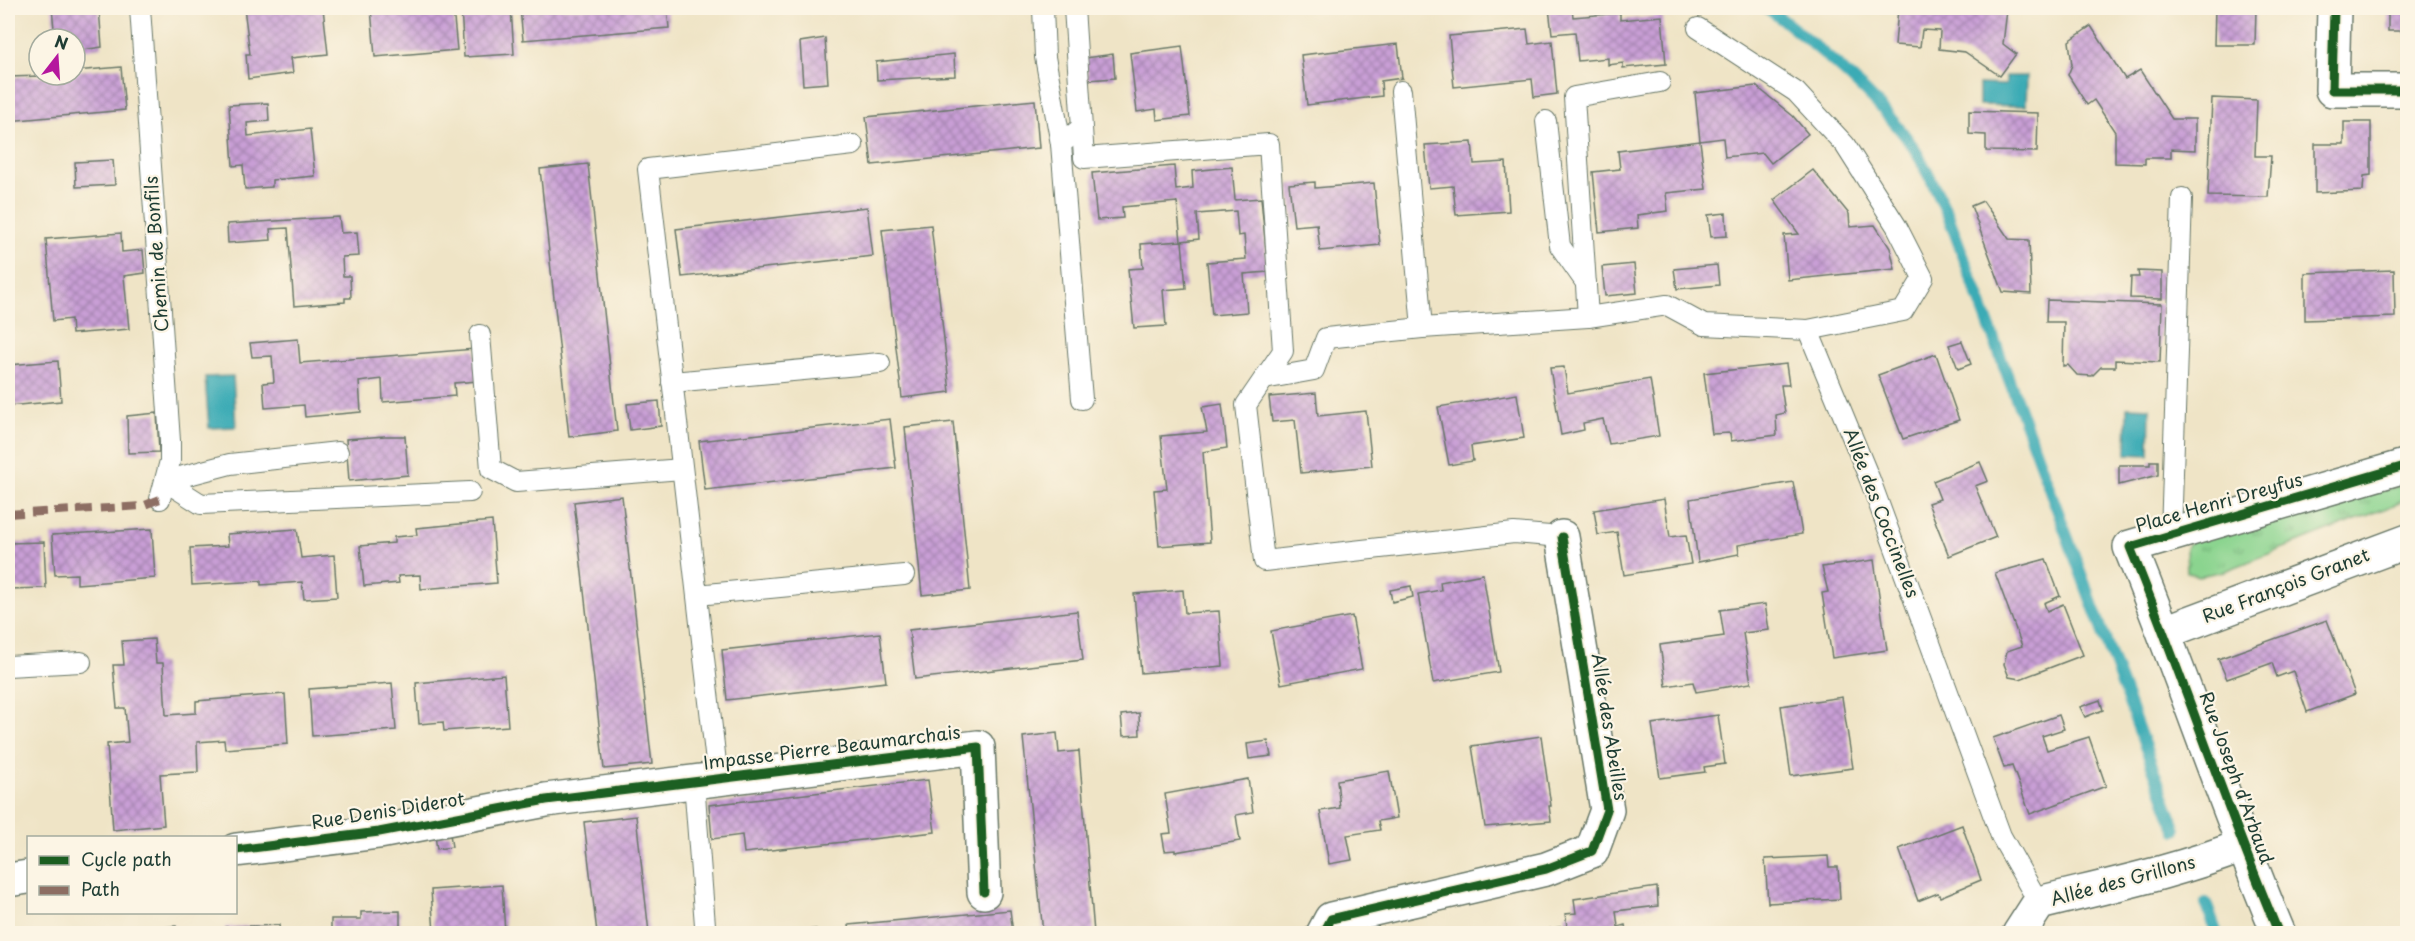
<svg xmlns="http://www.w3.org/2000/svg" width="2415" height="941" font-family="'Playpen Sans',sans-serif">
  <style>
    .grass { fill: url(#grass-tufts); stroke: #558862; stroke-width: 1.5 }
    .water { fill: #3aabb5; stroke: #2c7474; stroke-width: 1.5 }
    .lines { fill: none; stroke-linecap: round; stroke-linejoin: round }
    .stream { stroke: #3aabb5; stroke-width: 12 }
    .building { fill: url(#building-cross-hatch) }
    .lane-casing { stroke: #687767; stroke-width: 22 }
    .street-casing { stroke: #687767; stroke-width: 36 }
    .lane { stroke: #fff; stroke-width: 20 }
    .street { stroke: #fff; stroke-width: 33 }
    .quiet { stroke: #8d6e63; stroke-width: 8; stroke-dasharray: 15 8; stroke-linecap: butt }
    .cycleway-casing { stroke: #fcf5e5; stroke-width: 13 }
    .cycleway { stroke: #1b5e20; stroke-width: 9 }
    .labels { text-anchor: middle; stroke-width: 4.5; stroke-linejoin: round; paint-order: stroke }
    .street-label { font-size: 18px; fill: #1f3d34; stroke: #fcf5e5 }
  </style>
  <defs>
    <pattern id="grass-tufts" width="24" height="20" patternUnits="userSpaceOnUse" patternTransform="scale(1.5)"><rect width="24" height="20" fill="#8bd48f"/><path d="M3 7l-1-3M5 7V3M7 7l1-3M15 17l-1-3M17 17v-4M19 17l1-3" fill="none" stroke="#71ad76"/></pattern>
    <pattern id="building-cross-hatch" width="8" height="8" patternUnits="userSpaceOnUse" patternTransform="scale(1.5)"><rect width="8" height="8" fill="#c99fd6"/><path d="M0 0l8 8M0 8l8-8" fill="none" stroke="#a383ae"/></pattern>
  </defs>
  <rect width="100%" height="100%" fill="#fcf5e5"/>
  <filter id="ink" filterUnits="userSpaceOnUse"><feTurbulence type="fractalNoise" baseFrequency=".0167" numOctaves="2"/><feDisplacementMap in="SourceGraphic" scale="12" xChannelSelector="R" yChannelSelector="G"/><feConvolveMatrix kernelMatrix="1 2 1 2 8 2 1 2 1" color-interpolation-filters="sRGB"/></filter>
  <filter id="wash" filterUnits="userSpaceOnUse"><feTurbulence type="fractalNoise" baseFrequency=".008" numOctaves="4" result="noise"/><feDisplacementMap in="SourceGraphic" scale="24" xChannelSelector="R" yChannelSelector="G"/><feGaussianBlur stdDeviation="1.35" result="paint"/><feColorMatrix in="noise" values="0 0 0 0 0 0 0 0 0 0 0 0 0 0 0 0 0 1.4 0 .05"/><feComposite in="paint" operator="in"/></filter>
  <g filter="url(#wash)">
    <rect width="100%" height="100%" fill="#efe4c6"/>
    <polygon class="grass" points="2407,484 2407,500 2225,571 2198,576 2187,572 2186,548 2196,537"/>
    <g class="water">
      <polygon points="2006,76 2027,76 2026,106 1979,105 1979,84 2006,85"/>
      <polygon points="233,376 236,427 209,428 205,377"/>
      <polygon points="2127,407 2150,408 2149,455 2126,454"/>
    </g>
    <g class="lines">
      <g class="stream">
        <path d="M1767,8C1813,42 1875,95 1909,141C1925,163 1936,191 1948,215L2176,830"/>
        <polyline points="2206,903 2217,934"/>
      </g>
    </g>
    <g id="blocks">
      <g class="building">
        <polygon points="52,8 99,8 102,47 75,51 75,39 55,39"/>
        <polygon points="244,8 323,8 328,54 291,58 293,73 248,79 246,54 250,54"/>
        <polygon points="371,8 453,8 457,50 375,57"/>
        <polygon points="461,8 511,8 514,54 464,57"/>
        <polygon points="520,8 667,8 669,28 523,40"/>
        <polygon points="1549,8 1572,8 1573,17 1620,13 1620,20 1662,16 1666,64 1623,68 1623,63 1608,65 1608,58 1578,61 1575,32 1552,34"/>
        <polygon points="1898,8 2007,10 2003,44 2016,54 2000,76 1965,52 1939,49 1940,31 1922,30 1920,47 1895,45"/>
        <polygon points="2215,8 2256,8 2255,45 2214,45"/>
        <rect x="2388" y="8" width="20" height="23"/>
        <polygon points="2091,26 2125,79 2140,70 2172,119 2195,119 2195,150 2171,149 2171,158 2145,158 2145,164 2115,163 2115,132 2094,100 2087,105 2068,75 2072,65 2069,41"/>
        <polygon points="1527,29 1529,44 1552,41 1557,94 1534,97 1532,79 1454,87 1449,36"/>
        <polygon points="825,38 828,83 803,85 800,42"/>
        <polygon points="1398,44 1402,78 1381,81 1382,96 1307,105 1301,55"/>
        <polygon points="1182,46 1190,116 1157,120 1156,109 1137,112 1130,53"/>
        <polygon points="954,54 955,76 877,80 876,62"/>
        <polygon points="1113,54 1115,78 1088,80 1086,58"/>
        <polygon points="121,67 125,110 8,121 8,77 75,75 75,71"/>
        <polygon points="1756,86 1793,116 1808,134 1771,163 1763,153 1725,157 1723,138 1700,141 1695,93"/>
        <polygon points="2212,98 2257,100 2255,156 2271,156 2268,197 2208,196"/>
        <polygon points="1035,100 1039,148 872,165 866,117"/>
        <polygon points="268,103 269,121 247,123 248,136 310,129 315,176 272,180 272,187 245,189 243,165 233,166 229,105"/>
        <polygon points="1969,111 2038,113 2037,152 1986,151 1986,135 1969,134"/>
        <polygon points="2344,122 2371,122 2371,175 2364,176 2363,191 2315,193 2315,144 2344,144"/>
        <polygon points="1700,141 1706,189 1666,193 1668,211 1637,215 1638,228 1599,232 1593,172 1620,169 1618,151"/>
        <polygon points="1472,142 1474,164 1506,162 1509,211 1456,215 1453,186 1429,188 1425,145"/>
        <polygon points="113,160 115,185 76,187 75,162"/>
        <polygon points="588,164 617,431 569,437 540,169"/>
        <polygon points="1174,166 1176,190 1193,188 1192,171 1232,167 1235,200 1261,198 1268,272 1244,274 1247,312 1212,315 1207,262 1246,259 1244,235 1238,236 1236,211 1197,214 1199,239 1182,241 1186,288 1163,290 1166,326 1134,328 1128,269 1143,268 1141,244 1181,241 1177,202 1122,207 1123,218 1097,220 1092,173"/>
        <polygon points="1813,170 1849,214 1850,227 1875,225 1890,248 1895,269 1788,280 1784,235 1799,234 1774,200"/>
        <polygon points="1315,182 1315,188 1374,183 1380,245 1320,251 1317,224 1294,226 1289,184"/>
        <polygon points="1983,201 2009,239 2029,240 2031,294 2003,292 1971,206"/>
        <polygon points="867,207 873,256 682,277 676,229"/>
        <polygon points="1726,213 1727,236 1711,237 1708,215"/>
        <polygon points="339,217 341,233 357,232 359,256 342,257 343,276 350,276 351,298 345,298 345,302 294,306 288,228 270,229 271,240 228,243 227,224"/>
        <polygon points="931,225 950,392 902,398 882,230"/>
        <polygon points="121,233 122,252 143,250 145,273 124,276 129,329 72,334 71,319 53,321 46,239"/>
        <polygon points="1634,264 1637,293 1605,296 1602,267"/>
        <polygon points="1717,265 1719,285 1677,289 1674,269"/>
        <polygon points="2394,270 2395,317 2305,320 2305,273"/>
        <polygon points="2138,271 2162,272 2162,299 2130,298 2131,277 2139,277"/>
        <polygon points="2047,300 2162,304 2160,362 2115,360 2115,367 2101,367 2092,376 2077,375 2068,365 2063,366 2064,322 2046,322"/>
        <polygon points="298,339 300,363 475,349 478,381 454,383 455,396 383,402 382,379 359,382 361,412 305,417 304,405 265,408 263,383 274,382 272,356 252,357 250,343"/>
        <polygon points="1962,341 1971,364 1958,369 1949,345"/>
        <polygon points="1936,354 1959,420 1903,439 1878,375"/>
        <polygon points="58,361 61,401 8,406 8,365"/>
        <polygon points="1786,364 1789,385 1781,385 1785,413 1776,415 1777,435 1731,441 1730,433 1712,434 1704,373"/>
        <polygon points="1564,367 1568,393 1650,379 1659,436 1609,444 1603,419 1583,423 1584,430 1561,435 1550,368"/>
        <polygon points="1316,393 1318,416 1366,411 1372,466 1301,473 1295,420 1272,422 1269,397"/>
        <polygon points="1517,394 1524,438 1471,446 1473,461 1449,465 1438,407"/>
        <polygon points="659,401 661,426 630,430 627,404"/>
        <polygon points="1222,404 1227,448 1203,452 1210,542 1159,546 1154,490 1167,489 1161,436 1207,432 1202,407"/>
        <polygon points="157,413 159,452 128,453 127,416"/>
        <polygon points="890,419 896,468 705,490 699,441"/>
        <polygon points="953,422 970,590 922,595 905,427"/>
        <polygon points="385,436 405,436 408,475 349,481 346,439"/>
        <polygon points="2150,461 2158,461 2158,475 2119,485 2119,465 2150,465"/>
        <polygon points="1980,462 1988,481 1975,486 1996,537 1949,556 1928,503 1940,499 1933,481"/>
        <polygon points="1793,482 1802,534 1738,545 1739,554 1698,562 1690,499"/>
        <polygon points="622,496 652,764 604,769 574,502"/>
        <polygon points="1664,499 1670,537 1686,535 1691,564 1624,575 1617,532 1598,535 1594,510"/>
        <polygon points="492,521 497,583 421,589 420,575 398,576 399,583 364,586 360,546 394,543 394,537 417,535 416,528"/>
        <polygon points="152,529 155,578 77,584 77,574 55,575 52,535"/>
        <polygon points="297,529 301,558 334,555 337,597 304,599 302,582 261,585 261,581 192,585 190,548 228,546 227,534"/>
        <polygon points="44,542 46,588 8,589 8,543"/>
        <polygon points="2046,559 2060,596 2044,603 2047,611 2063,604 2083,655 2020,679 2009,677 2004,664 2007,651 2022,646 1995,573"/>
        <polygon points="1874,560 1887,650 1832,658 1822,593 1828,592 1822,567"/>
        <polygon points="1483,574 1499,672 1433,683 1418,594 1441,590 1440,582"/>
        <polygon points="1411,586 1413,597 1392,602 1390,590"/>
        <polygon points="1183,590 1185,613 1219,611 1223,666 1141,673 1134,594"/>
        <polygon points="1765,604 1769,630 1743,633 1751,683 1696,692 1693,682 1666,686 1660,645 1724,636 1720,610"/>
        <polygon points="1077,611 1083,660 915,679 909,630"/>
        <polygon points="1352,616 1362,669 1281,684 1271,631"/>
        <polygon points="2327,620 2355,694 2307,712 2293,671 2277,677 2272,663 2227,679 2218,659"/>
        <polygon points="880,633 886,682 727,700 722,650"/>
        <polygon points="154,639 156,663 163,663 166,715 196,713 196,701 285,694 288,744 225,749 224,740 197,742 198,772 160,774 164,825 113,830 107,744 128,742 125,708 117,708 113,665 124,665 122,641"/>
        <polygon points="504,675 508,726 444,731 443,722 419,724 416,683"/>
        <polygon points="392,683 396,730 312,736 309,689"/>
        <polygon points="1842,697 1853,768 1791,776 1781,706"/>
        <polygon points="2100,700 2103,710 2085,717 2080,707"/>
        <polygon points="1139,713 1140,735 1123,736 1121,715"/>
        <polygon points="1718,715 1725,764 1704,767 1705,772 1660,778 1652,724"/>
        <polygon points="2059,715 2064,729 2042,736 2047,750 2089,737 2106,786 2030,814 2012,766 2004,768 1993,738"/>
        <polygon points="1057,733 1059,753 1079,751 1094,933 1043,933 1023,737"/>
        <polygon points="1541,736 1551,806 1549,806 1551,821 1485,827 1472,746"/>
        <polygon points="1268,741 1271,756 1249,759 1247,744"/>
        <polygon points="1389,771 1397,818 1378,821 1380,830 1347,835 1352,860 1329,864 1320,811 1340,808 1337,780"/>
        <polygon points="1248,779 1253,812 1236,815 1240,841 1175,852 1175,850 1165,851 1162,834 1171,833 1165,794"/>
        <polygon points="928,780 935,832 744,853 742,835 712,839 709,805"/>
        <polygon points="636,816 649,933 597,933 584,822"/>
        <polygon points="1962,825 1981,880 1940,897 1938,893 1918,901 1899,849"/>
        <polygon points="450,834 452,847 437,849 435,836"/>
        <polygon points="1828,856 1829,867 1838,867 1840,899 1768,903 1765,859"/>
        <polygon points="502,885 505,933 434,933 431,890"/>
        <polygon points="1657,887 1658,906 1616,911 1618,927 1625,925 1627,933 1520,933 1567,926 1565,914 1576,913 1574,899"/>
        <polygon points="1010,910 1013,933 850,933 849,925"/>
        <polygon points="400,911 400,933 331,933 331,919 361,919 361,912"/>
        <polygon points="279,925 280,933 225,933 225,927"/>
        <polygon points="176,926 176,933 105,933 105,931"/>
        <polygon points="816,929 817,933 788,933 788,932"/>
      </g>
    </g>
  </g>
  <g filter="url(#ink)">
    <use href="#blocks" fill-opacity="0" stroke="#687767" stroke-width="1.5"/>
    <g class="lines">
      <g class="lane-casing">
        <g id="lane">
          <polyline points="140,8 170,441 170,461 160,499"/>
          <polyline points="1043,8 1045,57 1061,144"/>
          <polyline points="1074,8 1084,158 1269,144 1283,351 1246,405 1264,561 1514,533 1562,537"/>
          <polyline points="1698,28 1796,92 1845,145 1897,227 1923,278 1903,311 1808,330"/>
          <polyline points="1401,91 1422,328"/>
          <polyline points="1546,121 1560,246 1586,283"/>
          <polyline points="1081,128 1061,144 1082,399"/>
          <polyline points="1588,317 1574,97 1660,82"/>
          <polyline points="480,335 491,469 516,482 682,469"/>
          <polyline points="1264,379 1314,370 1326,338 1422,328 1588,317 1667,305 1704,325 1808,330 1870,480 2001,836 2039,903"/>
          <polyline points="672,382 880,363"/>
          <polyline points="165,481 201,504 470,492"/>
          <polyline points="165,481 230,464 338,452"/>
          <polyline points="2171,534 2182,198"/>
          <polyline points="697,595 904,575"/>
          <polyline points="8,666 81,662"/>
          <polyline points="718,780 648,169 853,145"/>
          <polyline points="694,782 705,925"/>
        </g>
      </g>
      <g class="street-casing">
        <g id="street">
          <polyline points="2334,8 2332,90 2408,90"/>
          <polyline points="2165,632 2408,541"/>
          <polyline points="236,850 379,832 546,800 978,747 984,892"/>
          <polyline points="8,880 28,877"/>
          <polyline points="1323,934 1331,919 1546,869 1592,851 1607,810 1562,537"/>
          <path d="M2019,934L2039,903C2107,886 2176,872 2242,846"/>
          <path d="M2279,934C2225,806 2182,674 2130,547L2408,465"/>
        </g>
      </g>
      <use href="#lane" class="lane"/>
      <use href="#street" class="street"/>
      <polyline class="quiet" points="8,514 142,506 160,499"/>
      <g class="cycleway-casing">
        <g id="cycleway">
          <polyline points="2334,8 2332,90 2408,90"/>
          <polyline points="236,850 379,832 546,800 978,747 984,892"/>
          <polyline points="1323,934 1331,919 1546,869 1592,851 1607,810 1562,537"/>
          <path d="M2279,934C2225,806 2182,674 2130,547L2408,465"/>
        </g>
      </g>
      <use href="#cycleway" class="cycleway"/>
    </g>
  </g>
  <g class="labels">
    <g class="street-label">
      <text transform="translate(157 254) rotate(-94)" y="6">Chemin de Bonfils</text>
      <text transform="translate(2219 503) rotate(-16)" y="6">Place Henri Dreyfus</text>
      <text transform="translate(1881 513) rotate(69)" y="6">Allée des Coccinelles</text>
      <text transform="translate(2286 586) rotate(-21)" y="6">Rue François Granet</text>
      <text transform="translate(1609 727) rotate(81)" y="6">Allée des Abeilles</text>
      <text transform="translate(832 748) rotate(-7)" y="6">Impasse Pierre Beaumarchais</text>
      <text transform="translate(2236 778) rotate(70)" y="6">Rue Joseph d'Arbaud</text>
      <text transform="translate(388 811) rotate(-9)" y="6">Rue Denis Diderot</text>
      <text transform="translate(2123 881) rotate(-15)" y="6">Allée des Grillons</text>
    </g>
  </g>
  <rect width="2415" height="941" fill="none" stroke="#fcf5e5" stroke-width="30"/>
  <rect x="27" y="836" width="210" height="78" fill="#fcf5e5" stroke="#a4ab9e" stroke-width="1.5"/>
  <rect x="39" y="856" width="30" height="9" fill="#1b5e20" stroke="#a4ab9e" stroke-width="1.5"/>
  <text x="81" y="866" font-size="18" fill="#1f3d34">Cycle path</text>
  <rect x="39" y="886" width="30" height="9" fill="#8d6e63" stroke="#a4ab9e" stroke-width="1.5"/>
  <text x="81" y="896" font-size="18" fill="#1f3d34">Path</text>
  <g transform="translate(57 57) rotate(17)"><circle r="28" fill="#fcf5e5" stroke="#a4ab9e" stroke-width="1.5"/>
  <path d="M0-4.5L10 22L0 15L-10 22Z" fill="#b5179e"/>
  <text y="-9" font-size="16" font-weight="bold" text-anchor="middle" fill="#1f3d34">N</text>
  </g>
</svg>
